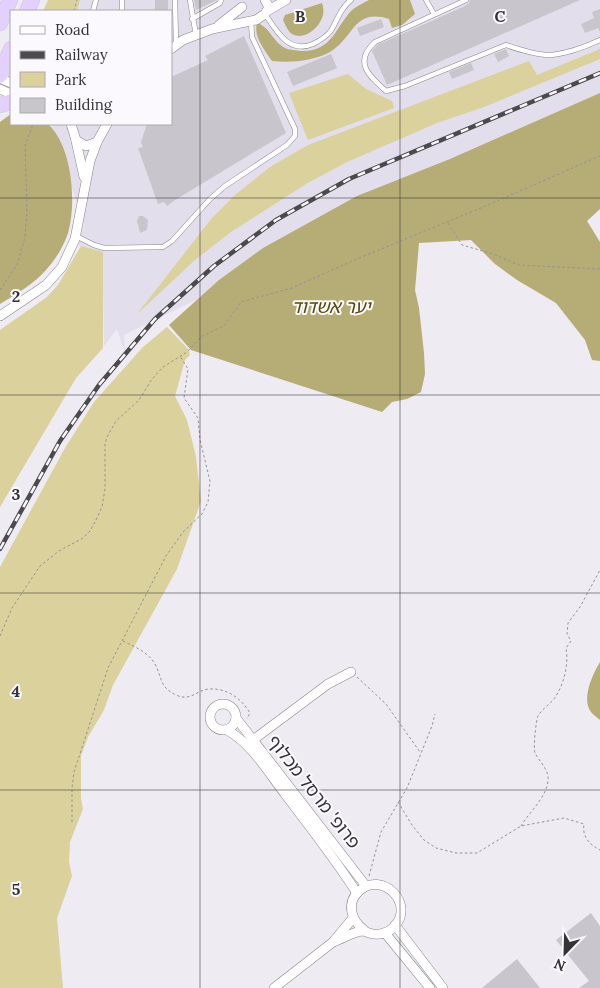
<svg xmlns="http://www.w3.org/2000/svg" width="600" height="988" font-family="Lora,'Noto Sans Hebrew',serif">
  <style>
    .built { fill: #e3deeb }
    .green { fill: #dad19c }
    .forest { fill: #b5ac76 }
    .building { fill: #c8c5cc }
    .lines { fill: none; stroke-linecap: round; stroke-linejoin: round }
    .service-casing { stroke: #88858b; stroke-width: 5.5 }
    .minor-casing { stroke: #88858b; stroke-width: 10 }
    .trunk-casing { stroke: #cacacb; stroke-width: 16 }
    .path { stroke: #939196; stroke-width: 1; stroke-dasharray: 2.5 2.5; stroke-linecap: butt }
    .service { stroke: #fff; stroke-width: 4.5 }
    .minor { stroke: #fff; stroke-width: 9 }
    .trunk { stroke: #e4d0fe; stroke-width: 15 }
    .rail-casing { stroke: #4b4a4d; stroke-width: 4.5 }
    .rail { stroke: #fbf9fe; stroke-width: 2.5; stroke-dasharray: 8; stroke-linecap: butt }
    .grid { fill: none; stroke: #343336; stroke-width: 1; stroke-opacity: 0.55 }
    .labels { text-anchor: middle; stroke-width: 4; stroke-linejoin: round; paint-order: stroke }
    .park-label { font-size: 18px; font-style: italic; fill: #554a04; stroke: #fbf9fe }
    .street-label { font-size: 18px; fill: #343336; stroke: #fbf9fe }
    .grid-label { font-size: 16px; text-anchor: middle; font-weight: bold; fill: #343336; stroke: #fbf9fe; stroke-width: 4; stroke-linejoin: round; paint-order: stroke }
  </style>
  <rect width="100%" height="100%" fill="#eeebf2"/>
  <polygon class="built" points="55,0 600,0 600,102 124,335 125,353 117,329 104,346 103,283 92,250 77,245 84,225 51,124 171,124 171,11 48,11"/>
  <g class="green">
    <polygon points="48,0 80,0 77,11 43,11"/>
    <polygon points="600,49 600,59 484,107 437,123 347,162 306,184 231,232 195,260 137,314 212,218 235,195 270,167 308,145 529,61 537,75"/>
    <polygon points="348,74 366,89 392,101 394,108 308,140 289,93"/>
    <polygon points="81,246 103,252 103,348 76,378 0,507 0,330 47,297 58,285"/>
    <polygon points="167,327 188,349 190,355 185,360 175,396 187,420 196,457 201,501 177,569 113,685 104,710 88,737 81,756 81,798 83,809 70,842 69,862 72,876 57,918 63,988 0,988 0,567 65,448 94,402 143,347"/>
  </g>
  <g class="forest">
    <path d="M369,0H410L415,14L402,25L392,28L389,19C353,8 355,37 330,52C313,61 291,63 272,61C265,50 253,37 257,23C270,27 273,42 285,48C289,50 296,50 301,51C332,52 335,28 352,10C357,6 363,3 369,0Z"/>
    <path d="M322,3C323,6 324,11 323,15C320,27 305,41 292,34C288,32 285,24 283,20L285,15Z"/>
    <polygon points="600,93 600,209 587,221 600,242 600,361 592,360 585,340 556,303 517,280 495,264 471,240 419,243 415,290 419,308 424,353 425,374 421,392 407,399 392,402 382,412 191,350 169,325 219,280 263,248 357,196 450,159"/>
    <path d="M11,114V124H48C72,146 77,202 68,233C64,246 55,260 46,270C34,284 16,294 0,304V122Z"/>
    <path d="M600,662V720C597,717 593,715 591,712C581,698 593,674 600,662Z"/>
  </g>
  <g class="building">
    <rect x="155" y="0" width="13" height="11"/>
    <polygon points="194,0 217,0 196,10"/>
    <polygon points="470,0 580,0 387,85 372,51 377,45 463,7 469,3"/>
    <polygon points="600,9 600,32 598,28 585,33 581,24 594,18 592,12"/>
    <polygon points="381,19 384,27 360,36 357,28"/>
    <polygon points="244,36 286,133 175,200 167,206 164,202 158,204 138,148 143,147 141,142 147,124 171,124 171,77 208,60 205,56"/>
    <polygon points="506,49 509,56 498,62 494,54"/>
    <polygon points="331,54 337,68 293,86 287,72"/>
    <polygon points="471,63 474,70 452,79 449,72"/>
    <polygon points="139,216 143,216 148,220 147,230 140,233 137,221"/>
    <polygon points="591,913 600,926 600,988 579,988 589,981 556,940"/>
    <polygon points="517,959 540,988 482,988"/>
  </g>
  <g class="lines">
    <g class="service-casing">
      <g id="service">
        <polyline points="122,0 122,11"/>
        <polyline points="175,0 176,43"/>
        <polyline points="190,0 196,35"/>
        <polyline points="426,0 434,14"/>
        <path d="M466,0L375,42C353,62 369,76 386,91L405,86L506,45C517,49 541,56 552,55C568,53 585,47 600,40"/>
        <polyline points="93,11 96,0"/>
        <path d="M265,14C277,32 289,54 313,44C321,40 328,36 332,29C338,18 341,8 351,0"/>
        <polyline points="192,19 220,3 221,0"/>
        <polyline points="76,236 94,245 104,248 163,247 172,241 210,199 225,186 287,145 295,136 295,129 252,37 251,21"/>
      </g>
    </g>
    <g class="minor-casing">
      <g id="minor">
        <polyline points="267,11 286,0"/>
        <polyline points="219,25 242,7"/>
        <polyline points="171,49 183,40 212,29 256,20 265,14 269,7 265,0"/>
        <polyline points="0,78 11,83"/>
        <polyline points="0,89 11,94"/>
        <polyline points="71,124 76,140 86,146 97,142 107,124"/>
        <polyline points="76,141 84,177"/>
        <polyline points="0,316 46,285 62,267 75,239 90,161 97,142"/>
        <circle cx="223" cy="717" r="13"/>
        <polyline points="236,718 366,886"/>
        <path d="M227,730C252,744 268,772 285,794C310,827 335,859 357,893"/>
        <polyline points="253,740 328,684 351,672"/>
        <polyline points="395,925 443,988"/>
        <polyline points="385,933 430,988"/>
        <path d="M333,942C342,939 353,932 362,931C366,931 366,932 369,933C378,936 388,933 394,927C416,904 382,870 359,891C346,903 351,920 364,930"/>
        <polyline points="274,988 333,942 353,918"/>
      </g>
    </g>
    <g class="trunk-casing">
      <g id="trunk">
        <polyline points="27,11 32,0"/>
        <polyline points="0,23 10,0"/>
        <polyline points="0,75 11,49"/>
        <polyline points="0,105 11,102"/>
      </g>
    </g>
    <g class="path">
      <polyline points="74,11 77,0"/>
      <polyline points="448,223 462,245 493,254 519,265 598,269 600,268"/>
      <polyline points="0,290 17,265 25,237 27,211 25,146 33,124"/>
      <polyline points="0,636 12,608 40,566 59,551 83,538 90,531 96,520 102,507 105,489 105,444 107,437 116,421 139,400 152,379 163,367 187,352 202,336 224,326 241,302 292,288 357,259 488,205 600,156"/>
      <path d="M123,641C135,647 148,652 155,664C162,677 159,687 176,695C191,702 196,690 209,689C227,688 241,698 250,713L247,719"/>
      <polyline points="357,677 386,704 420,752"/>
      <path d="M398,802L412,825L424,840L436,848L456,853H477L521,826L564,818L584,824C582,837 589,844 600,850"/>
      <polyline points="72,822 72,788 74,772 108,668 166,556 183,532 202,514 208,502 210,481 200,440 198,418 184,398 188,369 180,356"/>
      <path d="M521,826C530,811 546,798 548,781C550,771 539,761 535,753C533,749 536,720 538,716C542,709 550,704 554,699C564,685 569,664 566,648L571,641L567,634L568,623L580,607L600,570"/>
      <polyline points="369,876 381,832 407,788 432,726 435,714"/>
    </g>
    <use href="#service" class="service"/>
    <use href="#minor" class="minor"/>
    <use href="#trunk" class="trunk"/>
    <g class="rail-casing">
      <polyline id="rail" points="0,549 60,441 99,385 155,319 214,266 276,220 349,179 600,73"/>
    </g>
    <use href="#rail" class="rail"/>
  </g>
  <path class="grid" d="M200,0V988M400,0V988M0,198H600M0,395H600M0,593H600M0,790H600"/>
  <g class="labels">
    <g class="park-label">
      <text x="331" y="313">יער אשדוד</text>
    </g>
    <g class="street-label">
      <text transform="translate(314 792) rotate(52)" y="6">פרופ' מרסל מכלוף</text>
    </g>
  </g>
  <g class="grid-label">
    <text x="300" y="22">B</text>
    <text x="500" y="22">C</text>
    <text x="16" y="302">2</text>
    <text x="16" y="500">3</text>
    <text x="16" y="697">4</text>
    <text x="16" y="895">5</text>
  </g>
  <rect x="10" y="10" width="162" height="115" fill="#fbf9fe" stroke="#abaaae"/>
  <rect x="20" y="26" width="25" height="8" fill="#ffffff" stroke="#abaaae"/>
  <text x="55" y="35" font-size="15" fill="#343336">Road</text>
  <rect x="20" y="51" width="25" height="8" fill="#4b4a4d" stroke="#abaaae"/>
  <text x="55" y="60" font-size="15" fill="#343336">Railway</text>
  <rect x="20" y="72" width="25" height="15" fill="#dad19c" stroke="#abaaae"/>
  <text x="55" y="85" font-size="15" fill="#343336">Park</text>
  <rect x="20" y="98" width="25" height="15" fill="#c8c5cc" stroke="#abaaae"/>
  <text x="55" y="110" font-size="15" fill="#343336">Building</text>
  <g transform="translate(565 953) rotate(203)" stroke="#fbf9fe" stroke-width="4" paint-order="stroke">
  <path d="M0-4L9 19L0 12L-9 19Z" fill="#343336"/>
  <text y="-8" font-size="14" font-weight="bold" text-anchor="middle" fill="#343336">N</text>
  </g>
</svg>
